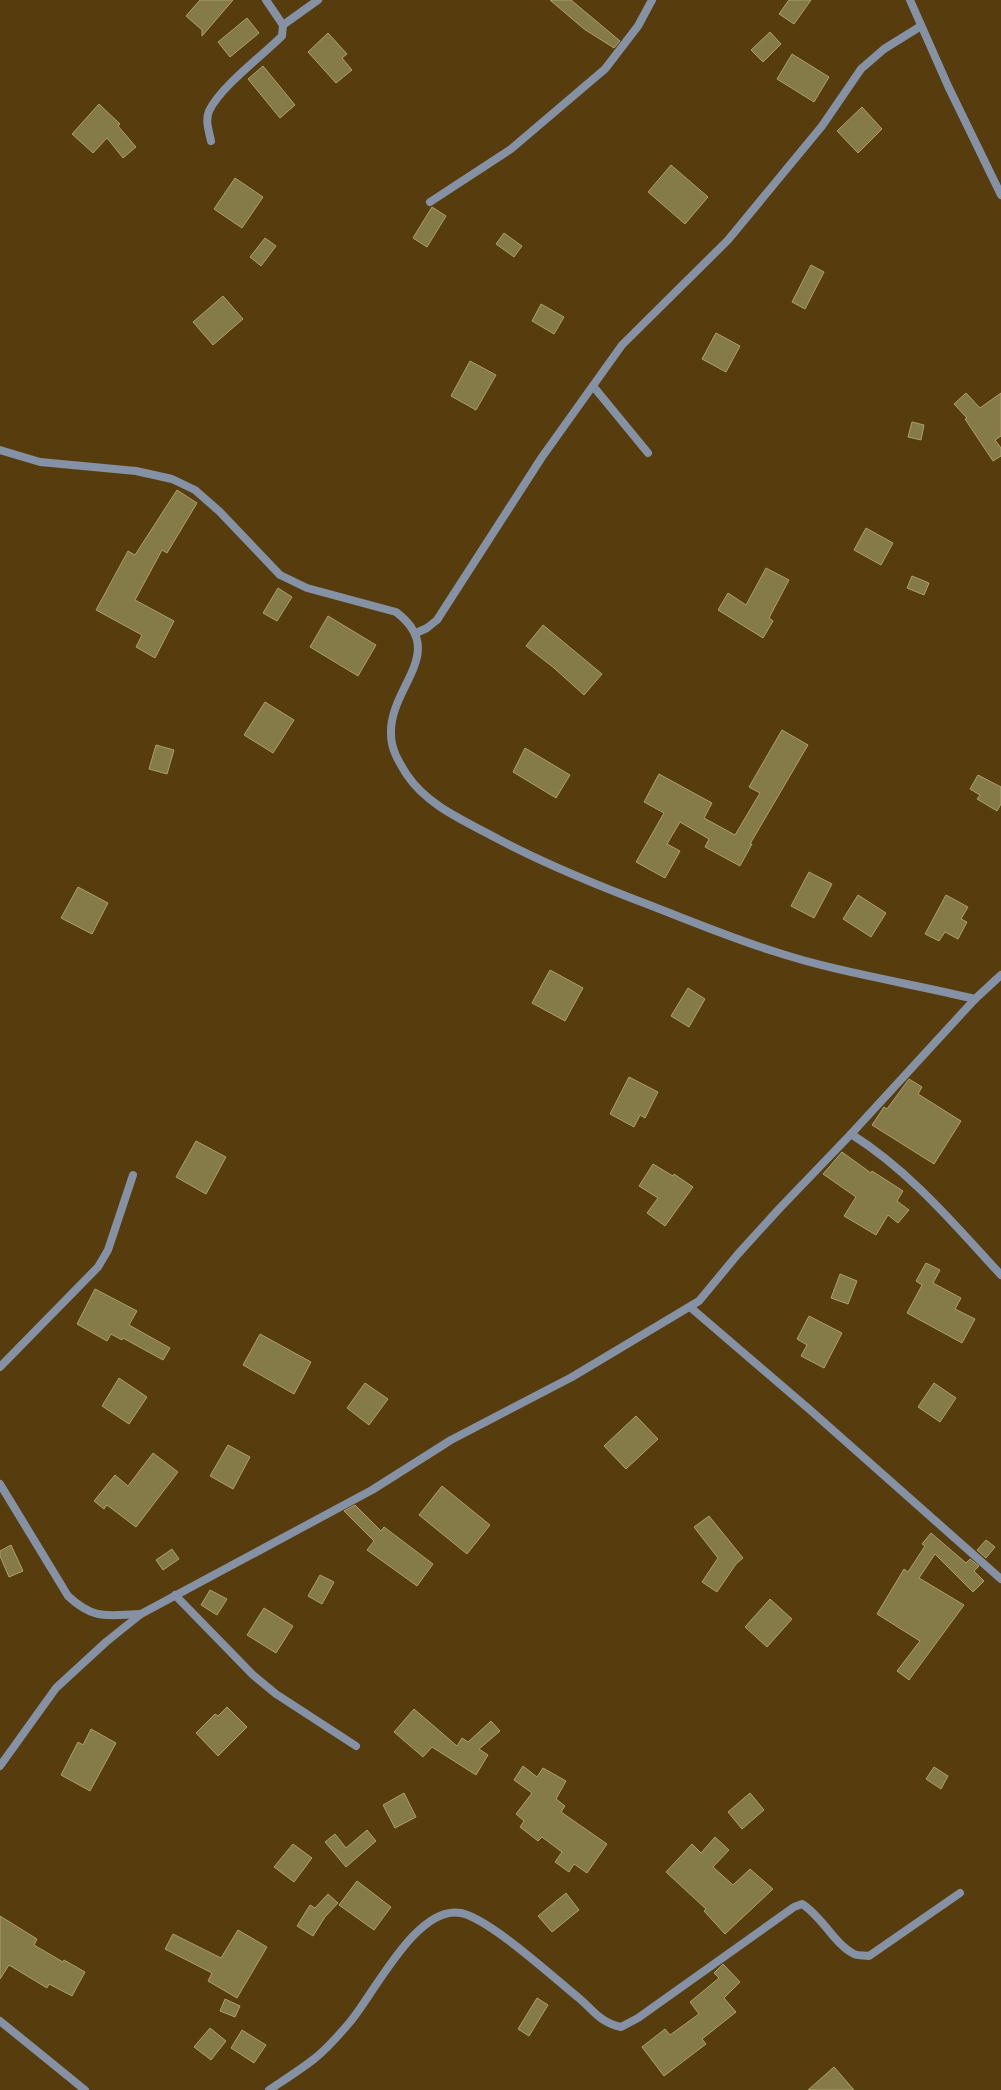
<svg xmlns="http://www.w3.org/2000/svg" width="1001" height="2090" font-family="'Roboto Condensed',sans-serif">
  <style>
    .building { fill: #857b48; stroke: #aba06d }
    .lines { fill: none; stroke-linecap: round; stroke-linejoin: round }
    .street { stroke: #8591a4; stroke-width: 8 }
  </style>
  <rect width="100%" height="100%" fill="#573d0e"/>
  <g class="building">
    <polygon points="200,0 233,0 202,36 202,30 186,16"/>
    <polygon points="550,0 571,0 620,41 614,48 584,29"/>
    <polygon points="789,0 811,0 794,24 779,14"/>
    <polygon points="247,18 259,33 230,57 218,42"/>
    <polygon points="770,32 781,44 763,62 751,50"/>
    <polygon points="328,33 347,54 342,58 352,70 336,83 308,52"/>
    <polygon points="792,54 829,77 814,102 777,79"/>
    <polygon points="263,66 295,105 280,118 248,79"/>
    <polygon points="99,104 120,124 118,126 136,147 123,158 107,138 93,153 72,134"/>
    <polygon points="862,107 882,129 858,153 837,131"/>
    <polygon points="671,165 708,197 685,224 648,192"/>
    <polygon points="235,178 263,197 242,228 214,209"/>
    <polygon points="432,207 446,216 427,247 413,238"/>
    <polygon points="504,233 522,246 514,257 496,244"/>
    <polygon points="265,238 276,246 261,266 250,257"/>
    <polygon points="811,265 824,272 805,309 792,302"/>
    <polygon points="223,296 243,319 213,345 193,322"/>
    <polygon points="541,304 564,317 554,334 532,321"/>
    <polygon points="716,333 740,346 726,372 702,359"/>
    <polygon points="470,361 496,375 476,410 451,396"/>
    <polygon points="966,393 980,408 1001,393 1001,436 995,440 1001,448 1001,456 993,461 965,419 967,418 954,404"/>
    <polygon points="912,422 924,425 921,440 908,437"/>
    <polygon points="177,490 197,503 167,553 162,550 135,600 174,621 155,658 136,647 142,635 96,610 128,551 135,555"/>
    <polygon points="866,528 893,543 881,565 854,550"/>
    <polygon points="766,568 789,580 769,618 773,621 763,638 718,610 728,593 746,605"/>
    <polygon points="912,576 929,583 924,595 907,588"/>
    <polygon points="278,588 292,597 277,621 263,613"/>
    <polygon points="328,616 376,645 358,676 310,647"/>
    <polygon points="543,625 602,674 584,695 554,668 526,646"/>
    <polygon points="265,702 294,720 273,753 244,735"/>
    <polygon points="782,730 808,745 750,844 752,844 740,866 705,847 709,839 680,822 667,844 680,851 665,878 636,862 664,813 644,802 659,774 712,803 704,818 735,835 760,793 749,787"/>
    <polygon points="156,745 174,750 167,774 149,769"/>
    <polygon points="525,748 570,775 556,798 513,772"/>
    <polygon points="978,775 1001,787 1001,804 997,811 977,799 980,795 970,789"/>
    <polygon points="809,872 832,884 814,918 791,906"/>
    <polygon points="78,887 108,903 92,934 61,918"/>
    <polygon points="858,895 886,913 871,937 843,919"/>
    <polygon points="946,895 968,907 961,919 967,922 958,939 945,932 939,941 925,934"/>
    <polygon points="550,970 583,988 565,1021 532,1003"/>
    <polygon points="688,988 705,999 689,1027 671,1016"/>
    <polygon points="629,1077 658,1092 645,1118 640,1115 634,1127 610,1114"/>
    <polygon points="909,1079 922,1087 918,1094 961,1121 934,1164 872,1125 884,1107 887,1109"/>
    <polygon points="196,1141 226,1157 206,1194 176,1177"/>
    <polygon points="842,1152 871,1173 872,1171 903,1191 897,1201 909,1210 898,1223 888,1215 876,1235 844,1216 856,1197 823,1174"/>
    <polygon points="653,1164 673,1176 674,1174 693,1187 665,1226 647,1213 658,1198 639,1186"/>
    <polygon points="926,1263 940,1270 933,1283 961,1298 955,1309 975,1319 962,1343 907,1313 922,1285 916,1281"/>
    <polygon points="840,1274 857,1281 848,1304 831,1298"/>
    <polygon points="95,1289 137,1311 129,1325 170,1348 163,1360 123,1338 122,1340 111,1334 107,1341 77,1324"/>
    <polygon points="809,1316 842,1333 824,1368 801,1356 807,1345 797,1339"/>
    <polygon points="260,1334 311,1362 294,1394 243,1365"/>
    <polygon points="119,1378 147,1397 129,1424 102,1406"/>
    <polygon points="365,1383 388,1399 369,1425 347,1408"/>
    <polygon points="934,1383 956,1398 940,1422 918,1407"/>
    <polygon points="636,1416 658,1439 626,1469 604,1446"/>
    <polygon points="228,1445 250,1457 233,1489 210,1476"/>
    <polygon points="153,1453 178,1472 136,1527 107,1505 104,1509 94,1501 115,1475 128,1486"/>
    <polygon points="442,1486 490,1525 467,1554 419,1515"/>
    <polygon points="355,1505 381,1531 384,1527 433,1564 417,1586 367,1550 374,1541 344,1511"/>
    <polygon points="709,1516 743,1558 736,1564 717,1592 702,1582 718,1558 694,1527"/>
    <polygon points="931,1533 966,1563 970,1559 979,1566 974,1571 984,1581 973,1592 935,1554 919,1578 964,1605 909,1680 897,1671 920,1641 877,1614 904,1569 908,1572 925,1546 922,1544"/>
    <polygon points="986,1540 995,1547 986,1558 977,1550"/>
    <polygon points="11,1545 23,1571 9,1577 0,1556 0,1551"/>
    <polygon points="172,1549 179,1559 163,1570 156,1560"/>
    <polygon points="320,1575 334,1582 322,1604 308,1596"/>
    <polygon points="210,1590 227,1599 217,1615 201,1605"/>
    <polygon points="770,1599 792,1619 767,1647 745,1627"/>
    <polygon points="264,1608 293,1626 276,1653 247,1635"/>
    <polygon points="227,1707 247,1727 218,1756 196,1733 215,1714 218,1716"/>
    <polygon points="414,1709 457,1746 462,1738 468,1742 491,1721 500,1731 479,1749 488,1755 476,1775 432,1747 423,1757 394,1732"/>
    <polygon points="91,1729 116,1743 90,1791 61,1775 78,1742 83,1745"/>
    <polygon points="523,1766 537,1777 543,1768 566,1781 556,1799 565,1806 561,1812 607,1844 587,1873 574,1864 569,1872 555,1862 562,1852 542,1837 538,1841 520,1827 524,1821 516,1814 532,1793 514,1780"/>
    <polygon points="934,1767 948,1776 941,1789 926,1779"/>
    <polygon points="404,1793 416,1817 395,1828 383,1805"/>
    <polygon points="750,1793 764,1810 742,1829 728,1812"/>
    <polygon points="367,1830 376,1841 346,1867 325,1842 335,1834 346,1848"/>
    <polygon points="715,1837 729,1850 713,1867 733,1885 750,1869 773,1889 725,1934 704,1911 706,1909 666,1872 692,1844 701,1853"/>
    <polygon points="293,1844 312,1858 294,1882 274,1867"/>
    <polygon points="357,1881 391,1907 374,1930 339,1905"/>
    <polygon points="566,1893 579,1910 552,1932 538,1916"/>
    <polygon points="328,1894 338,1903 325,1917 313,1936 297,1926 310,1905 315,1908"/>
    <polygon points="0,1916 37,1939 34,1945 63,1962 64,1960 85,1972 72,1996 49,1984 47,1988 9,1965 0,1979"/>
    <polygon points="238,1930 267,1947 237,1998 208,1981 212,1973 165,1949 173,1934 221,1958"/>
    <polygon points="723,1964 740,1982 724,1998 736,2012 702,2039 706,2044 664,2076 642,2047 665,2029 670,2035 699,2014 690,2002 719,1978 714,1973"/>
    <polygon points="537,1998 548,2005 529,2036 518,2029"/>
    <polygon points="225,1999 240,2006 235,2017 220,2011"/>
    <polygon points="210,2028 226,2041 211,2060 194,2047"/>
    <polygon points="242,2030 266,2045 254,2063 231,2048"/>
    <polygon points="834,2067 854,2090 808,2090"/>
  </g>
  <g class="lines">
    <g class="street">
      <polyline points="910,0 948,86 1001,195"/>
      <polyline points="283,25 318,0"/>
      <path d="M211,141C209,131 205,121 209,111C221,86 262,56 282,36L283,25L266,0"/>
      <polyline points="430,202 511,149 605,69 638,26 652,0"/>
      <polyline points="593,386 648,453"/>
      <path d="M0,450L40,462L136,471L172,479L195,490L219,511L280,575L307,588L396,612C449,652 389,687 391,734C391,750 399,762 407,775C428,806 465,821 498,839C547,865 599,886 652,906C693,922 734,939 776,952C840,973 909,983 975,999"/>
      <polyline points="416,633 427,628 437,620 542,457 622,345 728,240 822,126 861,69 884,49 921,26"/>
      <path d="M851,1134C910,1171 955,1225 1001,1275"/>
      <polyline points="690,1307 809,1409 1001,1579"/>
      <polyline points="0,1367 98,1267 108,1250 133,1175"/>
      <path d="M0,1484L68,1596C95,1621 107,1615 141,1614"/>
      <polyline points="175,1595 253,1675 276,1694 356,1746"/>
      <polyline points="0,1766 56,1688 106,1642 141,1614 372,1490 451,1440 572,1377 699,1301 738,1254 778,1210 851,1134 975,999 1001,975"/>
      <polyline points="0,2021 85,2090"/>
      <path d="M269,2090C284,2080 300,2070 314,2059C327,2049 339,2035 350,2022C374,1994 417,1904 461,1913C490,1919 554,1978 580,1999C595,2012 600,2022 621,2027L638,2018L794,1907L802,1904C822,1916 834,1944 854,1954C858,1956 865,1955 869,1956L960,1893"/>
    </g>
  </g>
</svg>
